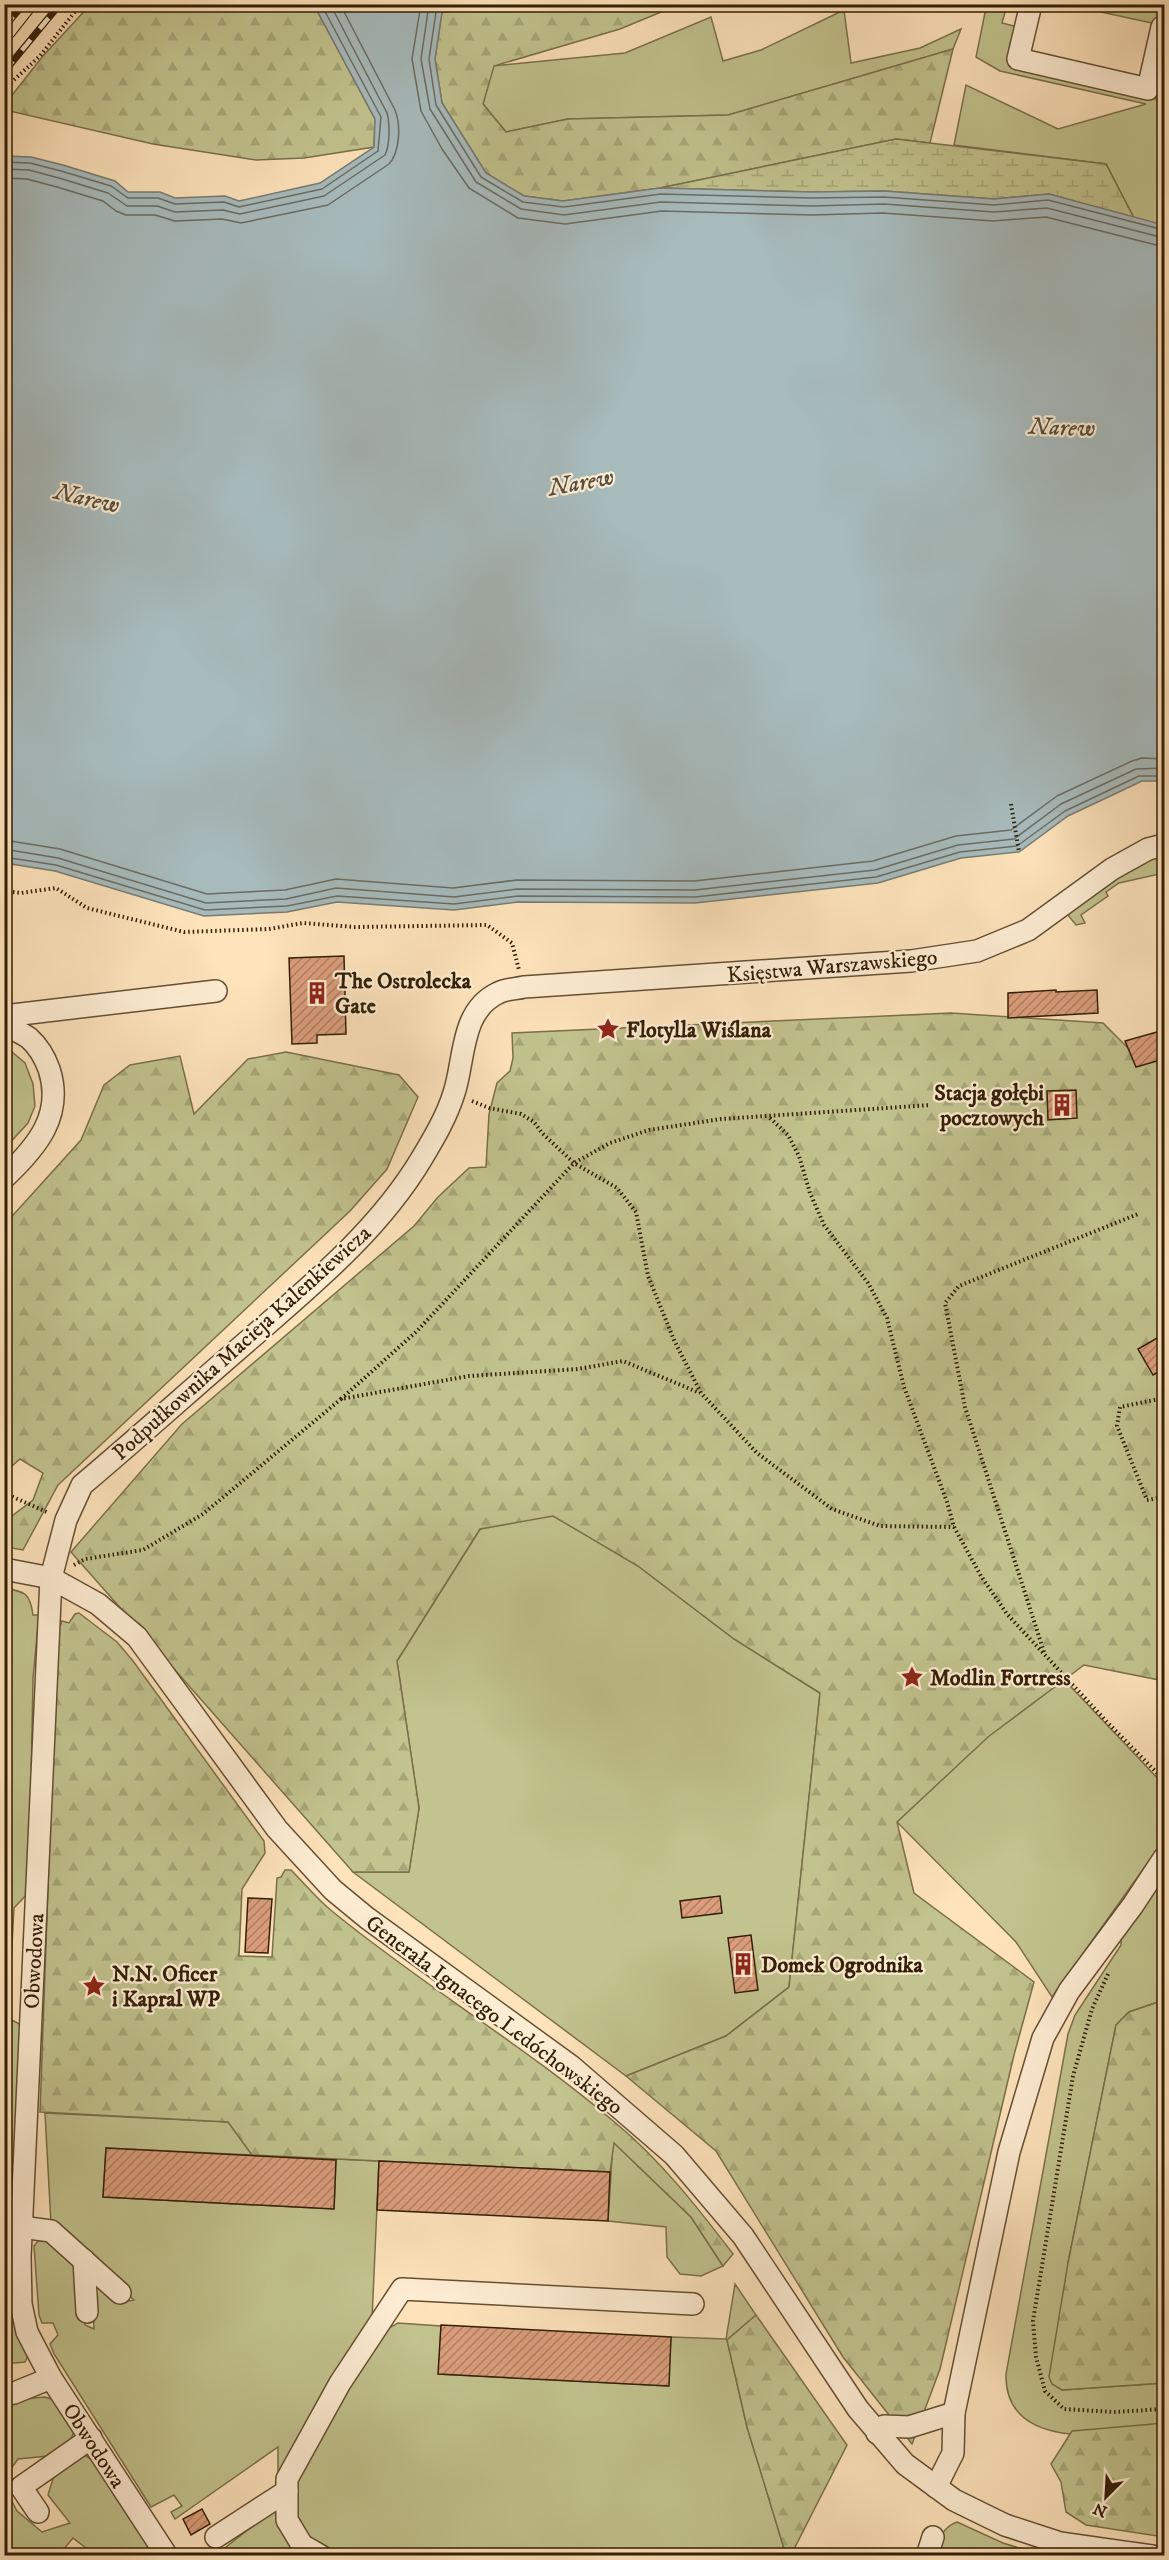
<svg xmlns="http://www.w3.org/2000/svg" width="1169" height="2560" font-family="'IM FELL DW Pica',serif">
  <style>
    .green { fill: #c2c38e; stroke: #7a704a; stroke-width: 1.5 }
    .forest { fill: url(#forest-firs); stroke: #7a704a; stroke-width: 1.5 }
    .wetland { fill: url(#wetland-marsh); stroke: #7a704a; stroke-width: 1.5 }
    .water { fill: #a7bbbd; stroke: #787c74; stroke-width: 1.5 }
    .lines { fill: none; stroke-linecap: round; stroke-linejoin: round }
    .shore { stroke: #6c6c62; stroke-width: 1.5 }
    .building { fill: url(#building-hatch); stroke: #321e06; stroke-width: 1.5 }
    .minor-casing { stroke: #654f33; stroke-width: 24 }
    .major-casing { stroke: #321e06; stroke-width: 28 }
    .path { stroke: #321e06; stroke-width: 4; stroke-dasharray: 1.5 3; stroke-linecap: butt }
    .minor { stroke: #feedd3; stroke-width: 21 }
    .major { stroke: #fee3bb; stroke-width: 26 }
    .rail-casing { stroke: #321e06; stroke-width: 7 }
    .rail { stroke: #feedd3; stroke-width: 4.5; stroke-dasharray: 14; stroke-linecap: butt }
    .labels { text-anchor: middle; stroke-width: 4.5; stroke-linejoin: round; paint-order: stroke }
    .street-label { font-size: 22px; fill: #321e06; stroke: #feedd3 }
    .poi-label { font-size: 22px; font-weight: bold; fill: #321e06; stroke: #feedd3; text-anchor: start }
    .water-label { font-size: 24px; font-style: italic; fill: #554d3d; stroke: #feedd3 }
  </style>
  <defs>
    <pattern id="forest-firs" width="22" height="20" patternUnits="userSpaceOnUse" patternTransform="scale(1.5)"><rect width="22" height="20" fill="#c2c38e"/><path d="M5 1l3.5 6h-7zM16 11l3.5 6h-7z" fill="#a7a779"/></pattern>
    <pattern id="wetland-marsh" width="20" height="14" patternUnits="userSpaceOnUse" patternTransform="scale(1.5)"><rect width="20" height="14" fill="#c2c38e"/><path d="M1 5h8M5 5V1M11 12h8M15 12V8" fill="none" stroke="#a7a779"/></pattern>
    <pattern id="building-hatch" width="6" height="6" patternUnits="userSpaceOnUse" patternTransform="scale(1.5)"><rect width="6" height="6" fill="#db9d7b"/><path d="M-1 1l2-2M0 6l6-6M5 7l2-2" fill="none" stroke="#b27f63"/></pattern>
  </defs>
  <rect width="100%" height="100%" fill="#fee3bb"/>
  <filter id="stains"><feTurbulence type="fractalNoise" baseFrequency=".00333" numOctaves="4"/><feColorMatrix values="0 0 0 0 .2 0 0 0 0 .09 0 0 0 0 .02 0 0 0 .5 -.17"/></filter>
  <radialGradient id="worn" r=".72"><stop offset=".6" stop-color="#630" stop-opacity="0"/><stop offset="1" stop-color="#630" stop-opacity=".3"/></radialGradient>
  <g class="green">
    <polygon points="985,5 1007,5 1002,23 1018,27 1009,65 1011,67 1155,99 1164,64 1164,225 1134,218 1106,164 954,145 966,85 1058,129 1146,104 1000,71 976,57 986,8"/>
    <polygon points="1069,5 1164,5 1164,20 1156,24"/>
    <polygon points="844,10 851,63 920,48 961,29 953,49 728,115 568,119 506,132 483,104 493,66 625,53 711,17 723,61 761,50"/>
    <polygon points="1164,853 1164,873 1119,883 1106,892 1108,896 1081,915 1085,923 1076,925 1067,914 1132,867"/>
    <polygon points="5,1046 25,1063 33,1084 35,1106 28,1123 5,1148"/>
    <polygon points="553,1515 638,1566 734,1639 820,1693 789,1987 726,2036 626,2076 353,1872 409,1872 419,1808 397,1661 480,1529"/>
    <path d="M4,1588C26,1592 30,1593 33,1615H39L33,1678L29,1892L14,1908L8,2018L23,2026C20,2076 17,2127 14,2177C11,2241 1,2296 28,2356L25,2362L4,2364Z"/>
    <polygon points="1018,1631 1164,1785 1164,1840 1052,1997 1016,1942 897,1822"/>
    <path d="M1164,1875V2000L1129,2012L1116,2025L1068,2263L1062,2390L1164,2383V2432C1112,2434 1004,2453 1006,2374L1068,2034L1075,2015L1121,1945V1936Z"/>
    <polygon points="45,2113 229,2122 252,2155 106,2148 103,2197 334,2209 336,2159 379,2161 372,2320 278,2482 278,2447 175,2519 171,2512 182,2506 174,2495 151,2507 54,2354 50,2344 58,2335 53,2323 42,2323 39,2315 34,2246 38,2241 51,2239 76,2267 85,2325 94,2329 92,2277 123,2302 134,2300 51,2224"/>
    <polygon points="613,2142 691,2217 723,2266 701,2276 680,2274 667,2257 666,2227 608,2221"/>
    <polygon points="735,2284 756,2315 727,2340 747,2427 786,2555 346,2555 307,2540 292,2521 292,2482 378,2334 398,2323 441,2326 439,2374 668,2386 671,2337 726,2339"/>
    <path d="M44,2397L57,2400C75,2428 83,2428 58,2455L18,2459L5,2477V2401Z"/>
    <polygon points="81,2456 86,2456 96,2462 155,2555 95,2555 73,2538 59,2555 5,2555 4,2486 17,2511 42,2532 70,2523 48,2495 55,2472"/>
    <polygon points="277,2506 304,2556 215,2556"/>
    <path d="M957,2522L1003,2543L1042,2555L934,2556C938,2541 942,2527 957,2522Z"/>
  </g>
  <g class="forest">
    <polygon points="545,4 678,5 620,29 494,66 483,104 506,132 568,119 728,115 953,49 930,143 896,139 660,188 563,201 524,196 486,173 442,103 435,59 442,12"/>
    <polygon points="90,5 314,5 375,119 374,147 304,158 256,160 153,144 5,110 5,104 43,56"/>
    <polygon points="951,1013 1103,1023 1134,1054 1164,1043 1164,1708 1159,1680 1084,1665 988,1737 897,1822 914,1893 1034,1982 1014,2055 940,2369 912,2444 843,2357 716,2151 626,2076 726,2036 789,1987 820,1693 734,1639 638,1566 553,1516 480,1529 397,1661 419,1808 409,1872 353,1872 71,1552 182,1424 414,1226 438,1197 469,1168 486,1167 489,1114 497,1083 510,1071 513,1058 512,1033"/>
    <polygon points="286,1052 399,1075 418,1097 387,1169 350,1211 58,1485 23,1550 5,1547 12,1516 33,1500 43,1473 20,1459 5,1472 5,1224 81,1140 104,1085 130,1065 180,1056 194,1114 248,1059"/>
    <path d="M79,1613L117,1642L133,1661L264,1841L265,1853L242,1889L239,1956L272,1957L277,1878L281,1877L285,1870H291C305,1884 318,1900 333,1912C425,1987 528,2048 618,2125C662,2162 698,2208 733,2254L723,2266L691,2217L614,2143L610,2172L252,2155L228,2122L40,2112L57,1634L62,1621L69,1623L75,1614Z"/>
    <polygon points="1164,2000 1164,2247 1158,2278 1164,2287 1164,2383 1062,2390 1052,2384 1049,2377 1068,2263 1116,2025 1129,2012"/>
    <polygon points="756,2315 847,2445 791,2555 786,2555 747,2427 727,2340"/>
    <polygon points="1164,2423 1164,2537 1086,2525 1066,2512 1061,2482 1051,2464 1072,2431"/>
  </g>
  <polygon class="wetland" points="896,139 1106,164 1134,218 1049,194 994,199 884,191 812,192 660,188"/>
  <polygon class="water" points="314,5 545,5 442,12 435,59 442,103 486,173 524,196 563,201 660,188 812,192 884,191 994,199 1049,194 1164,225 1164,781 1142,781 1068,816 1019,852 961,858 878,883 695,903 518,902 454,910 337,902 287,912 204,916 55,871 5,863 5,156 31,157 63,165 115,181 128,192 160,192 175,198 225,196 239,201 320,183 374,147 375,119"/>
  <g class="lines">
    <g class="shore">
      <polyline points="421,4 412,59 421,111 442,149 469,188 518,218 565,224 662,211 812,215 883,213 993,221 1046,217 1164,247"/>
      <polyline points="431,4 428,11 421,59 430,109 476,182 521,209 564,215 661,202 812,206 884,204 994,212 1047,208 1164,238"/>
      <polyline points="468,4 441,7 436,12 429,59 436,105 481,177 523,202 564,207 661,194 812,198 884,197 994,205 1048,200 1164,230"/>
      <polyline points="4,162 30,163 61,171 111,186 128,198 158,198 175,204 224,202 239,207 322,189 378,151 381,117 321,4"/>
      <path d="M4,169L29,170L59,178L108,193L127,206H157L175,212L223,210L240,214L324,196L385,155C390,145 390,124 387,113L330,4"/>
      <path d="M4,178L27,179L57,187L103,201L116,211L126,215H155L175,221L222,219L241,223L328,205L389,164C400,152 401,125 395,110L340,4"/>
      <polyline points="4,840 60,849 207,894 285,890 336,879 453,888 517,880 694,881 873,861 956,836 1011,830 1057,796 1132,761 1142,758 1164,759"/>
      <polyline points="4,849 58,858 206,903 286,899 336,888 454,897 517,889 695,890 875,870 958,845 1014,839 1061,804 1136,769 1164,768"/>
      <polyline points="4,857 56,865 205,910 287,906 337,896 454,904 518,896 695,897 876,877 960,852 1017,846 1065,811 1139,776 1164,776"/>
    </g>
  </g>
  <g class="building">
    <polygon points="344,956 346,1034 317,1035 317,1043 292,1044 289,958"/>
    <polygon points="1056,990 1056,992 1097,990 1098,1013 1008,1018 1008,993"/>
    <polygon points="1164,1030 1164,1059 1136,1067 1125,1041"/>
    <polygon points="1076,1090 1077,1118 1048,1120 1047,1091"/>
    <polygon points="1164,1334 1164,1369 1153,1375 1138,1349"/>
    <polygon points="720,1896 722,1913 682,1918 680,1901"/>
    <polygon points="248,1898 272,1899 268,1953 245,1952"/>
    <polygon points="751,1935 758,1990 735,1993 728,1938"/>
    <polygon points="106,2148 336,2160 334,2209 103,2197"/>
    <polygon points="379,2161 610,2172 608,2221 377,2210"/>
    <polygon points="441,2325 671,2337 669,2386 438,2374"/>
    <polygon points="202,2509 210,2524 191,2535 183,2519"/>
  </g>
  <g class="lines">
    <g class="minor-casing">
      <g id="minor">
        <polyline points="1031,4 1018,59 1148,89 1162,27 1164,27"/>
        <polyline points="4,1016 216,991"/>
        <path d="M4,1024C12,1029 22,1033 29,1038C38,1046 45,1058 49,1069C64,1115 37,1147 4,1178"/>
        <polyline points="4,1569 51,1578 98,1604 137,1637 277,1829 333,1890 367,1918 571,2066 674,2155 743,2236 858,2409 905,2464 954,2500 1005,2525 1060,2543 1152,2556"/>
        <polyline points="21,2227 51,2231 120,2293"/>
        <polyline points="84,2260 87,2312"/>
        <polyline points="4,2395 14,2393 51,2378"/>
        <polyline points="877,2433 884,2426 909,2427 954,2413"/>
        <polyline points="936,2487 953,2453 954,2413 1009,2152 1043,2038 1069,1991 1133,1905 1164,1858"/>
        <polyline points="38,2512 21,2487 91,2438"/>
        <polyline points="216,2537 287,2491"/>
        <path d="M167,2556L51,2378L27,2332L21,2304L20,2257L51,1578L66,1520L82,1485C139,1437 194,1387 250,1339C313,1284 379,1230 422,1158C434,1138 447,1116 454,1093C465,1060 460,1011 498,993C505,989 516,989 524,987L911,961L977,951L1028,930L1112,869L1148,849L1164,845"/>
        <polyline points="321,2556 302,2545 287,2520 287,2479 340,2383 402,2289 693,2304"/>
        <polyline points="927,2556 933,2537"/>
      </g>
    </g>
    <g class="major-casing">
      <polyline id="major" points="4,27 22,4"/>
    </g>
    <g class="path">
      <polyline points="4,89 40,56 81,4"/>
      <polyline points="1011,804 1019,852"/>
      <polyline points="4,891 21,893 56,888 87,908 184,932 269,929 303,923 355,927 487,925 512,943 519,970"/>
      <polyline points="472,1101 489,1108 521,1114 534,1122 542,1133 574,1163 617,1188 636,1212 648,1276 674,1340 701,1393 757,1453 832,1509 880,1526 954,1527"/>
      <polyline points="770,1118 788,1135 799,1156 810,1193 824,1225 868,1283 887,1318 904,1387 947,1502 954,1527 981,1576 1007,1614 1108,1723 1164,1780"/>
      <polyline points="1164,1398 1120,1407 1117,1426 1147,1500 1164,1497"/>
      <polyline points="341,1399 417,1331 574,1163 610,1143 649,1130 721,1119 931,1105"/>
      <polyline points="4,1493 49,1513"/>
      <polyline points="74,1565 85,1559 143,1550 203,1514 341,1399 469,1376 578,1369 623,1361 700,1393"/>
      <polyline points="1044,1652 965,1407 945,1303 959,1286 1138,1214"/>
      <polyline points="1108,1974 1092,2009 1073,2076 1033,2321 1036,2357 1045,2391 1064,2409 1114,2412 1164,2409"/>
    </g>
    <use href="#minor" class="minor"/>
    <use href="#major" class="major"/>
    <g class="rail-casing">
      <g id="rail">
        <polyline points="4,27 24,4"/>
        <polyline points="4,72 60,4"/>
      </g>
    </g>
    <use href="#rail" class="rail"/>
  </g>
  <defs>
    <g id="building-bare" transform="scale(1.8)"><path d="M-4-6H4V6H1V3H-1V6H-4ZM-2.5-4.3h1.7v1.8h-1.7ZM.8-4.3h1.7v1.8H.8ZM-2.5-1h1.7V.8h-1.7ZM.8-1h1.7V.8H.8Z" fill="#8f2418" stroke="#feedd3" stroke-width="2.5" paint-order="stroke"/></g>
    <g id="sight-bare" transform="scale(1.8)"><path d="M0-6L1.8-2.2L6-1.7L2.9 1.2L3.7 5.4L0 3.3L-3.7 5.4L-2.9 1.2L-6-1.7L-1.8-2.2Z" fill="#8f2418" stroke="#feedd3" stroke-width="2.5" paint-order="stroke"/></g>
  </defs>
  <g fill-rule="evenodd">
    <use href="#building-bare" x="317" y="993"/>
    <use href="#sight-bare" x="608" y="1029"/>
    <use href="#building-bare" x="1062" y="1105"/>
    <use href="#sight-bare" x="912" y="1677"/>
    <use href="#building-bare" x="743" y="1964"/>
    <use href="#sight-bare" x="94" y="1986"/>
  </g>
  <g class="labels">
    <g class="street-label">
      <text transform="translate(832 965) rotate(-5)" y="8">Księstwa Warszawskiego</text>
      <text transform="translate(241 1342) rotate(-42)" y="8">Podpułkownika Macieja Kalenkiewicza</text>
      <text transform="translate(33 1961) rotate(-87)" y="8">Obwodowa</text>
      <text transform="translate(495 2014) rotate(37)" y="8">Generała Ignacego Ledóchowskiego</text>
      <text transform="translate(95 2445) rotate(57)" y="8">Obwodowa</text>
    </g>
    <g class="poi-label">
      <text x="335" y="988">The Ostrolecka<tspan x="335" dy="25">Gate</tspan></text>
      <text x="626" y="1037">Flotylla Wiślana</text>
      <text x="1044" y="1100" text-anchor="end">Stacja gołębi<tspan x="1044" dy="25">pocztowych</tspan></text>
      <text x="930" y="1685">Modlin Fortress</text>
      <text x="761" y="1972">Domek Ogrodnika</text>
      <text x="112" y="1981">N.N. Oficer<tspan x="112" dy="25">i Kapral WP</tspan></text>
    </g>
    <g class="water-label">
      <text transform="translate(1062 427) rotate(2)" y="8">Narew</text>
      <text transform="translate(581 482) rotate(-10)" y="8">Narew</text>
      <text transform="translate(87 498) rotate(13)" y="8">Narew</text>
    </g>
  </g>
  <rect width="1169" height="2560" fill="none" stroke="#fee3bb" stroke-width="24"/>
  <rect x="6" y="6" width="1157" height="2548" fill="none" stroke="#321e06" stroke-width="3"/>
  <rect x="12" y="12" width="1145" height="2536" fill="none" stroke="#321e06" stroke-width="1.5"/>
  <g transform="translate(1106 2497) rotate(204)" stroke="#feedd3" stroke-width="4.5" paint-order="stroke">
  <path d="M0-4.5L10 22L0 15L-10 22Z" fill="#321e06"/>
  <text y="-9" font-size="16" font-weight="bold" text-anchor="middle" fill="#321e06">N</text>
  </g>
  <rect width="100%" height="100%" filter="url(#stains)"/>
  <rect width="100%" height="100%" fill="url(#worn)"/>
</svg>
